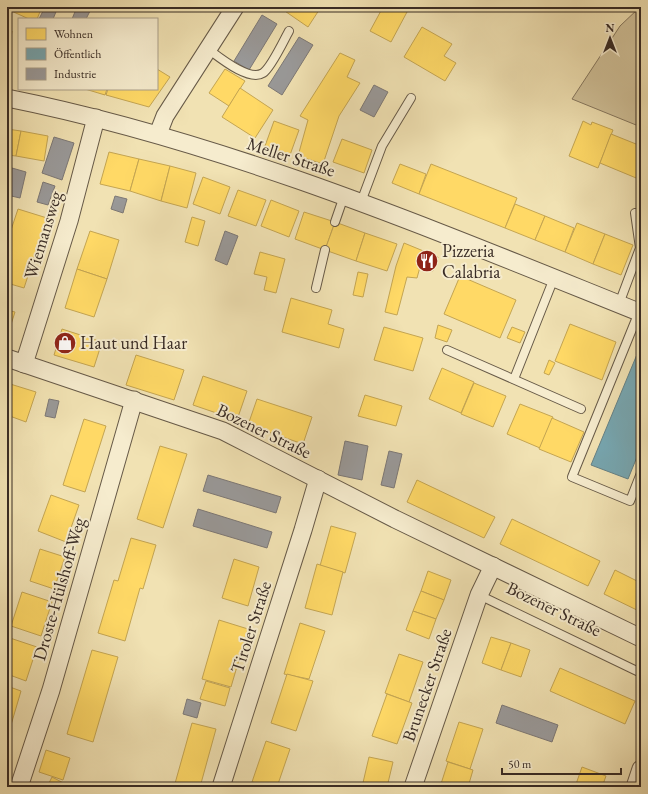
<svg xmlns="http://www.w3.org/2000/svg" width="648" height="794" font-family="'EB Garamond',serif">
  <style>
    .green { fill: #d2c39b; stroke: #867860 }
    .homes { fill: #ffd966; stroke: #c4a552 }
    .public { fill: #76a5af; stroke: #648186 }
    .industry { fill: #999; stroke: #7c7876 }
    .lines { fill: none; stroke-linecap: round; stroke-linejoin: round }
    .lane-casing { stroke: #675a48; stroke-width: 10 }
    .street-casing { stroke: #675a48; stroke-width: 19 }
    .lane { stroke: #f6ecce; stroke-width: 8 }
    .street { stroke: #f6ecce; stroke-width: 17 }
    .labels { text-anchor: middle; stroke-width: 4; stroke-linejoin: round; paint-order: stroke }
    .street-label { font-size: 18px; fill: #392c25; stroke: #f6ecce }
    .poi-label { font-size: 18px; fill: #392c25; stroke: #f6ecce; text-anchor: start }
  </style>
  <rect width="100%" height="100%" fill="#f1e2b3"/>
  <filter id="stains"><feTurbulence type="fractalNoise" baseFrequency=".005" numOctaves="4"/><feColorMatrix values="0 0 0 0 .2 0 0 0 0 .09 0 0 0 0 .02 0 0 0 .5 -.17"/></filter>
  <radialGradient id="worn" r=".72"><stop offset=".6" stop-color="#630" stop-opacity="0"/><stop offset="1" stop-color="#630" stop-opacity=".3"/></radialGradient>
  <polygon class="green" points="640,7 641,7 641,127 572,99 620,26"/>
  <g class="homes">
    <polygon points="7,7 42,7 37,19 29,19 7,9"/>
    <polygon points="279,7 321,7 308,27"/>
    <polygon points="383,7 398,7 407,12 391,42 370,31"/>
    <polygon points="422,27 452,44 444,56 456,63 445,81 404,57"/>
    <polygon points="7,30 12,31 7,67"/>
    <polygon points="340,53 355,60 347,77 360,83 339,116 323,164 298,156 308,120 300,116"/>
    <polygon points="157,69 170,77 149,107 106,95 108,89 157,89"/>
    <polygon points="225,69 245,81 229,106 209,93"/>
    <polygon points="240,88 273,110 255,138 222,117"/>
    <polygon points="85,89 107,89 105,95"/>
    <polygon points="274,121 299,130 290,155 265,146"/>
    <polygon points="583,121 591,125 592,122 613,130 598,168 569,156"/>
    <polygon points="7,129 21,131 16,156 7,155"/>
    <polygon points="21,131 48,136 44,161 16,156"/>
    <polygon points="611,134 641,146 641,180 600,163"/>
    <polygon points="342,139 372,150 364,173 333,162"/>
    <polygon points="109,152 139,159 130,191 100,184"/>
    <polygon points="139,159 170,166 161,201 130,191"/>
    <polygon points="400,164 426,174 419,194 392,183"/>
    <polygon points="431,164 517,198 505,228 419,194"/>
    <polygon points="170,166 196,173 187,208 161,201"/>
    <polygon points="203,177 230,187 220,214 193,204"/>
    <polygon points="238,190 266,200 256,226 228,216"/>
    <polygon points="271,200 299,211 289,237 261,226"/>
    <polygon points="515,204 545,216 535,240 505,228"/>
    <polygon points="18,209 47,218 24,288 7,283 7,242"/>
    <polygon points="304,212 335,222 325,250 295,239"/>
    <polygon points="545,216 574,228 565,252 535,240"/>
    <polygon points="192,217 205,221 198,246 185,242"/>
    <polygon points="335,222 365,233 356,261 325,250"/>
    <polygon points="577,223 605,234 593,264 565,252"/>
    <polygon points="90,231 119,240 107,279 77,269"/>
    <polygon points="365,233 397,244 387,271 356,261"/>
    <polygon points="605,234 633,245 621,275 593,264"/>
    <polygon points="404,243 438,257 433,271 420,267 417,278 407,277 397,315 385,312 396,266"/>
    <polygon points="260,252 285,259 276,293 264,290 267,277 254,274"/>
    <polygon points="77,269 107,279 94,317 65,308"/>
    <polygon points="358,272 368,274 363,297 353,295"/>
    <polygon points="460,276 516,300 500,338 444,314"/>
    <polygon points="291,298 332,310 328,324 344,329 339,348 282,332"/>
    <polygon points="7,310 15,312 7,337"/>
    <polygon points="570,324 616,342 602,380 555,361"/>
    <polygon points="438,325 452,330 447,342 435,338"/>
    <polygon points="384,327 423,338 413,371 374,360"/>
    <polygon points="512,327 525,332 520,343 507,338"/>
    <polygon points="62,329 102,342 94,367 54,355"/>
    <polygon points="136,355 184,370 174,400 126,385"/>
    <polygon points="549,360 555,363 549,375 544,373"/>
    <polygon points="442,368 474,382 461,413 429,399"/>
    <polygon points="203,376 247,391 237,420 193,405"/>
    <polygon points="7,383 36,392 26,422 7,415"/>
    <polygon points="474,383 506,396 493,427 461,414"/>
    <polygon points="365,395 402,406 396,426 358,416"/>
    <polygon points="257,399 312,417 303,444 248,425"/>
    <polygon points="520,404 553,417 540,448 507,434"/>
    <polygon points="552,418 584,432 571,462 539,449"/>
    <polygon points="84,419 106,426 85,492 63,485"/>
    <polygon points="160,446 187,454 163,528 137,519"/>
    <polygon points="417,480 495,517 484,538 407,502"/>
    <polygon points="51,495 79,505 66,542 38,531"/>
    <polygon points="512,519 600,561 588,586 500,544"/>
    <polygon points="331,526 356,533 345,573 320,566"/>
    <polygon points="131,538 156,545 143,589 140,588 125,641 98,633 114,580 118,581"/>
    <polygon points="40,549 65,557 54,589 30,581"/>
    <polygon points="234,559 259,567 248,606 222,598"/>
    <polygon points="317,564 343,572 332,615 305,608"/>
    <polygon points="615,570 641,583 641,612 604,594"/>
    <polygon points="428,571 451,580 444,600 421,591"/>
    <polygon points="421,591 444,600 436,619 413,611"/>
    <polygon points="22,592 52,602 41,636 11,626"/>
    <polygon points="413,611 436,619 429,639 406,630"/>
    <polygon points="219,620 248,629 231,687 202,679"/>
    <polygon points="300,623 325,631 309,679 284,674"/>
    <polygon points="7,637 37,647 26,681 7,674"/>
    <polygon points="491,637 511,643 501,670 482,663"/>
    <polygon points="511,643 530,650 521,677 501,670"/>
    <polygon points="92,650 118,657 93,742 67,734"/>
    <polygon points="399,654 423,662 409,702 385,693"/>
    <polygon points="560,668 635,701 625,724 550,691"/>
    <polygon points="287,674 313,681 296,731 271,723"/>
    <polygon points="206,681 230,688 225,706 200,699"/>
    <polygon points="7,686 21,691 11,725 7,724"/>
    <polygon points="387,694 412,703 397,744 372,736"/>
    <polygon points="459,722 483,729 470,769 446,761"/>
    <polygon points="192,723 216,729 200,787 174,787"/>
    <polygon points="266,741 290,749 277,787 252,782"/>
    <polygon points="46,750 70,758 63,780 39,772"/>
    <polygon points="369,757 393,762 387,787 362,787"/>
    <polygon points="448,762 473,770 468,787 440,787"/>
    <polygon points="582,767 606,776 602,787 575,787"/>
    <polygon points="52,777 71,787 47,787"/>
    <polygon points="254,783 274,787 253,787"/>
  </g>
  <polygon class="public" points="638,352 641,354 641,447 628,479 591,465"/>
  <g class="industry">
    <polygon points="45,7 58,7 53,19 39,19"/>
    <polygon points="77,7 92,7 86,19 72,19"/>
    <polygon points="262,15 277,24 249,70 234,61"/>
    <polygon points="299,37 313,45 282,95 268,86"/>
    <polygon points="374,85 388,92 374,117 360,110"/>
    <polygon points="54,137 74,143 62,180 42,173"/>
    <polygon points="12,168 26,172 20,198 7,195 7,188"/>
    <polygon points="43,182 55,186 48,205 37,202"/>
    <polygon points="115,196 127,199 123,213 111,209"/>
    <polygon points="225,231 238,236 227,265 215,260"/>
    <polygon points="49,399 59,401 55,418 45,416"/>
    <polygon points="345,441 368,446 362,480 338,475"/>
    <polygon points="389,451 402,454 394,488 381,485"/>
    <polygon points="208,475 281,497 276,513 203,491"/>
    <polygon points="198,509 272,532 267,548 193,526"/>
    <polygon points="187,699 201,703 197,718 183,714"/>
    <polygon points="502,705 558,725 552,742 496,723"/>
  </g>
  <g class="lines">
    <g class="lane-casing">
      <g id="lane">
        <path d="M208,49C219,57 249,82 263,73C271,68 284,40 289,31"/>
        <polyline points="361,202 382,146 411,98"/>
        <polyline points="335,222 344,196"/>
        <polyline points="316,288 325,250"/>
        <polyline points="619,304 640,248 635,213"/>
        <polyline points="639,312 572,477 630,501 641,473"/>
        <polyline points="447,350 581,409"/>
        <polyline points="514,379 554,278"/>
        <polyline points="479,595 641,673"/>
      </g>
    </g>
    <g class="street-casing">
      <g id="street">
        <path d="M7,98C227,142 434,230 641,313"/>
        <polyline points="158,134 165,116 235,7"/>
        <polyline points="7,358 223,431 395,519 641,638"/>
        <polyline points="24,364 69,221 96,118"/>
        <polyline points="19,787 51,690 134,400"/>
        <polyline points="221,787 303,530 318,479"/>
        <polyline points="413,787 479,595 493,566"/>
        <polyline points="635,787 641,769"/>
      </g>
    </g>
    <use href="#lane" class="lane"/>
    <use href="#street" class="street"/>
  </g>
  <defs>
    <g id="restaurant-disc" transform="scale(1.15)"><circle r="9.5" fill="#8f2418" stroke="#f6ecce"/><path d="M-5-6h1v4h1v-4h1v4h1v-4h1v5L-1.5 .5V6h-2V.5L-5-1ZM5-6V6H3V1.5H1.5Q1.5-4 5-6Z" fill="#fff"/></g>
    <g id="shop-disc" transform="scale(1.15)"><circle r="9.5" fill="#8f2418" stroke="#f6ecce"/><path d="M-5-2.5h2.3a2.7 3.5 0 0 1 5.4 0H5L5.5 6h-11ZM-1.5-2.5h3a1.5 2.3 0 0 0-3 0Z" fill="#fff"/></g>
  </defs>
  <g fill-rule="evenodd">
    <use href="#restaurant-disc" x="427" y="261"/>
    <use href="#shop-disc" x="65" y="343"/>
  </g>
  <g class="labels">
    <g class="street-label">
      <text transform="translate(291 157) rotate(18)" y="6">Meller Straße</text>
      <text transform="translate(43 235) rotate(-73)" y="6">Wiemansweg</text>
      <text transform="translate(264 431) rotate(26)" y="6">Bozener Straße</text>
      <text transform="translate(59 589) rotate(-74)" y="6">Droste-Hülshoff-Weg</text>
      <text transform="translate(554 609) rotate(26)" y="6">Bozener Straße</text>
      <text transform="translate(251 627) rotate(-72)" y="6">Tiroler Straße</text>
      <text transform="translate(427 685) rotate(-71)" y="6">Brunecker Straße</text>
    </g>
    <g class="poi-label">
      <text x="442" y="257">Pizzeria<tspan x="442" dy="21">Calabria</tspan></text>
      <text x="80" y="349">Haut und Haar</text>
    </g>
  </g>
  <rect width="648" height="794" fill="none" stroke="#f1e2b3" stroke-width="24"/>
  <rect x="8" y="8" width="632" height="778" fill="none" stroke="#392c25" stroke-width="2"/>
  <rect x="12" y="12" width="624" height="770" fill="none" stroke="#392c25"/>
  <rect x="18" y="18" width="140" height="72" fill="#f6ecce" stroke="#aa9f8a"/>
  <rect x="26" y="28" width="20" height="12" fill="#ffd966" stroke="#aa9f8a"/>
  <text x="54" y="38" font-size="12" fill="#392c25">Wohnen</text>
  <rect x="26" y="48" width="20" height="12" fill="#76a5af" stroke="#aa9f8a"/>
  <text x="54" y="58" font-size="12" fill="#392c25">Öffentlich</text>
  <rect x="26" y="68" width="20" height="12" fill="#999999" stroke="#aa9f8a"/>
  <text x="54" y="78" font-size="12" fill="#392c25">Industrie</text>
  <g transform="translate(610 38)" stroke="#f6ecce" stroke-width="3" paint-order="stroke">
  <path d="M0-3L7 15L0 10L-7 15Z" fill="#392c25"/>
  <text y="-6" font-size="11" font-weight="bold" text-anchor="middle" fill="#392c25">N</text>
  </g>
  <path d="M502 768v6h119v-6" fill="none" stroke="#392c25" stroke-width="2"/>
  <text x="508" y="768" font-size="12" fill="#392c25" stroke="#f6ecce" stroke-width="3" paint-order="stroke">50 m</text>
  <rect width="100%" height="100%" filter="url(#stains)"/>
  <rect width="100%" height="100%" fill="url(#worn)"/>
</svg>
